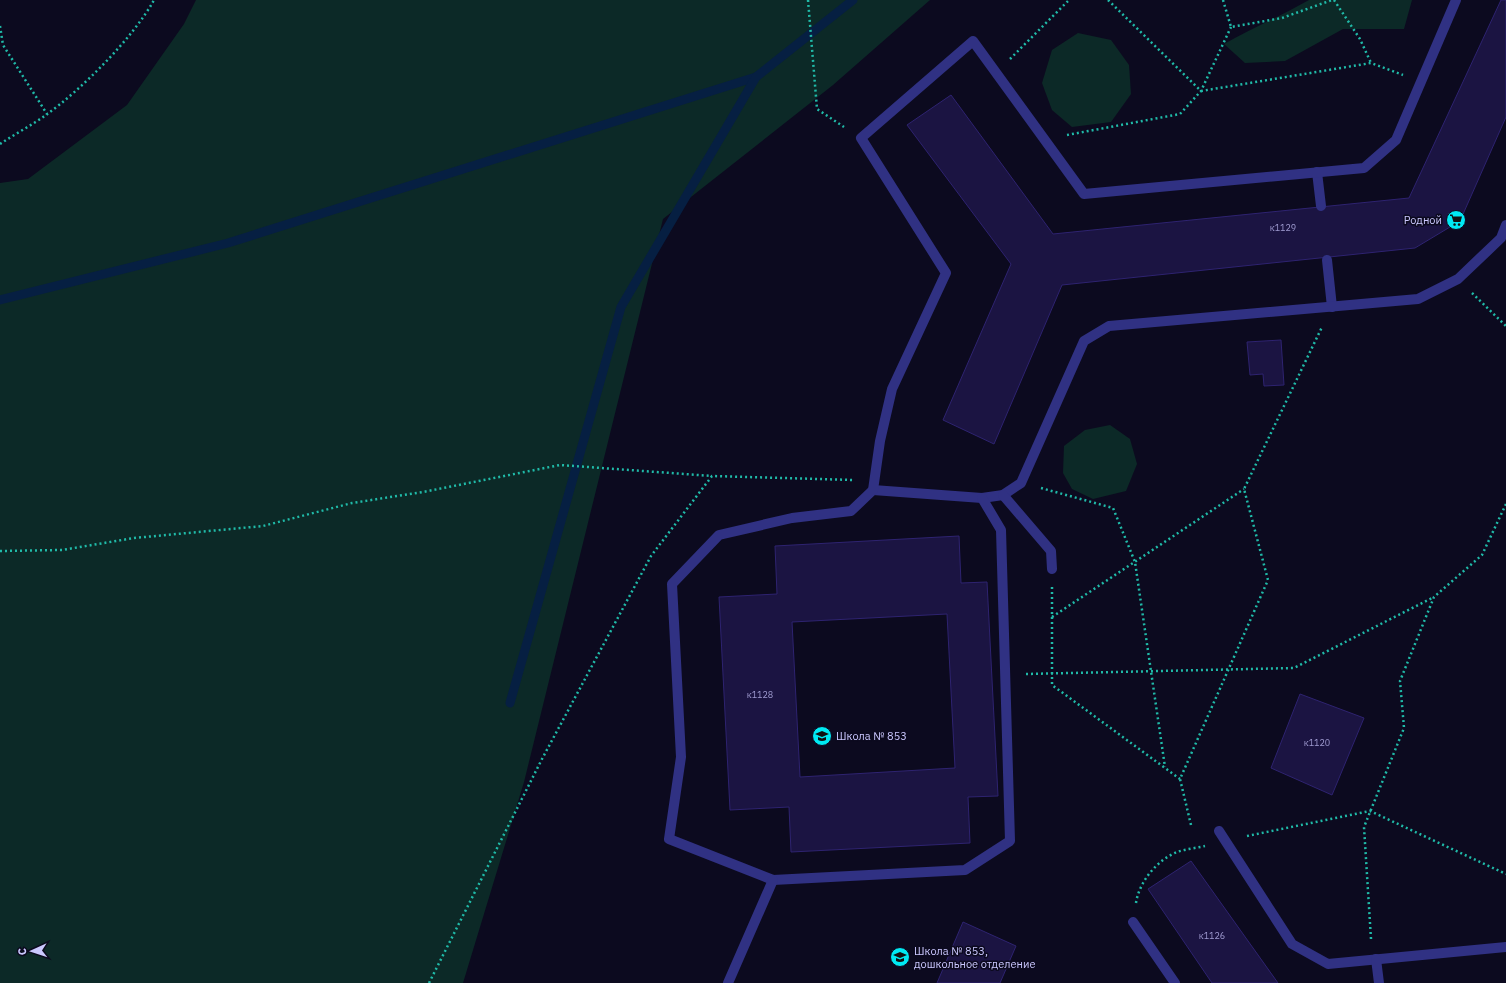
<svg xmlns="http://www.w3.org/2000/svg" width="1506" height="983" font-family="'IBM Plex Sans',sans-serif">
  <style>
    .green { fill: #0c2927 }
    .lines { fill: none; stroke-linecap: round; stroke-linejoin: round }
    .stream { stroke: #061f42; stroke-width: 9 }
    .building { fill: #1b1442; stroke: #2e2370; fill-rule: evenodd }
    .path { stroke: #20baa8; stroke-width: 2.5; stroke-dasharray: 2 3; stroke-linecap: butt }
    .lane { stroke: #303183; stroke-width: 10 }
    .labels { text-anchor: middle; stroke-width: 3; stroke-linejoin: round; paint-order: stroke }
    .number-label { font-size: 9px; fill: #9f9bd0 }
    .poi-label { font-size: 11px; fill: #cbc8ff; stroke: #0c0a1f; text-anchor: start }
  </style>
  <rect width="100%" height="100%" fill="#0c0a1f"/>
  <g class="green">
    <polygon points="196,0 930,0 833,85 663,219 524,782 463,983 0,983 0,183 28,179 127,105 184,24"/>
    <path d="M1309,0H1412L1404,29H1343L1285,61L1245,63L1224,44C1252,28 1281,16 1309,0Z"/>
    <polygon points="1078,33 1111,40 1129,65 1131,94 1111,122 1072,127 1052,110 1042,83 1052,50"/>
    <polygon points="1110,425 1130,439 1137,464 1126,491 1093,499 1072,489 1063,473 1064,446 1085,430"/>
  </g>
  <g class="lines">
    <g class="stream">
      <polyline points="0,300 228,243 756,77"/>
      <polyline points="510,703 621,307 756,77 853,0"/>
    </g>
  </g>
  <g class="building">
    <polygon points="1501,0 1506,0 1506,117 1460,221 1415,248 1062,285 994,444 943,420 1011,264 907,125 951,95 1053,234 1409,198"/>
    <polygon points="1281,340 1284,385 1264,386 1263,374 1250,375 1247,342"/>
    <path d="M959,536L961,583L987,582L998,796L968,797L970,843L791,852L789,807L730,810L719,597L777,594L775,546ZM947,614L955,768L800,777L792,622Z"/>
    <polygon points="1300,694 1364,718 1332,795 1271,768"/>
    <polygon points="1191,861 1278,983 1212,983 1148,889"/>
    <polygon points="963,922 1016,946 1000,983 937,983"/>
  </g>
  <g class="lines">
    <g class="path">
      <polyline points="808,0 817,109 844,127"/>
      <polyline points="1108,0 1201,91 1371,63 1403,75"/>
      <polyline points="1223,0 1231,27 1282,18 1332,0"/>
      <polyline points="1334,0 1360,39 1371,63"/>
      <polyline points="0,26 3,45 47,114"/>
      <polyline points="1010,59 1069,0"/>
      <polyline points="1067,135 1180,114 1201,91 1231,27"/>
      <path d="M0,144C15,134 32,125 46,115C82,89 133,38 154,0"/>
      <polyline points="1472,293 1506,326"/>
      <polyline points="1041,488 1113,508 1135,562 1165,767"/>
      <polyline points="0,551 62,550 134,538 263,526 352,503 423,492 560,465 712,476"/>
      <polyline points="1052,587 1052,685 1180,779"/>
      <polyline points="1052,617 1244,489"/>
      <polyline points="1026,674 1294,668 1434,597"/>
      <polyline points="1191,825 1180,779 1268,580 1244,489 1322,327"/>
      <polyline points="1247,836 1370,811 1506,874"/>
      <path d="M1136,903C1139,882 1157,860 1177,852C1186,849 1196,848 1205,846"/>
      <polyline points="1371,939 1364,827 1404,728 1400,681 1434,597 1482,555 1506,504"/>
      <polyline points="429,983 542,759 651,556 712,476 854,480"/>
    </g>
    <g class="lane">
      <polyline points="1317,172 1321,206"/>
      <polyline points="1327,260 1332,307"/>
      <polyline points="873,490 982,498 1003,495 1021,483 1084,341 1109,326 1418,299 1458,279 1501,238 1506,225"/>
      <polyline points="1003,495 1051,551 1052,569"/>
      <polyline points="982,498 1001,530 1010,841 965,870 773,880 669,839 681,757 672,584 719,535 792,518 851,511 873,490 880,441 892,389 946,273 861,138 973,41 1084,194 1364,168 1396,140 1456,0"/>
      <polyline points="1219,831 1292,944 1328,964 1506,947"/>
      <polyline points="1133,922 1175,983"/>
      <polyline points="1376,959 1379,983"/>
      <polyline points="728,983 773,880"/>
    </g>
  </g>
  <defs>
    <g id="supermarket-disc" transform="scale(1)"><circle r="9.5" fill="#00e9f3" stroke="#0c0a1f"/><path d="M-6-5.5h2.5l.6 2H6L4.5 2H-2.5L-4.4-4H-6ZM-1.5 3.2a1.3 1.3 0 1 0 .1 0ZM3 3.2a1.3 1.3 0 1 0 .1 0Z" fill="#111"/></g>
    <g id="school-disc" transform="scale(1)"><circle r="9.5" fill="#00e9f3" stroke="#0c0a1f"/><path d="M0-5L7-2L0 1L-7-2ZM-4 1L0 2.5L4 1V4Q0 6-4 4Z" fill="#111"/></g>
  </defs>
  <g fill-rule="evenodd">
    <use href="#supermarket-disc" x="1456" y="220"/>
    <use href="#school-disc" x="822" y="736"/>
    <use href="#school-disc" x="900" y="957"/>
  </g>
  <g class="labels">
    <g class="number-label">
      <text x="1283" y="231">к1129</text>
      <text x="760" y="698">к1128</text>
      <text x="1317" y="746">к1120</text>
      <text x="1212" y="939">к1126</text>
    </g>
    <g class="poi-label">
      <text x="1442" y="224" text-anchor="end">Родной</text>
      <text x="836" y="740">Школа № 853</text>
      <text x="914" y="955">Школа № 853,<tspan x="914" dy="13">дошкольное отделение</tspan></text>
    </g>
  </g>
  <g transform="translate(32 951) rotate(267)" stroke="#0c0a1f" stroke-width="3" paint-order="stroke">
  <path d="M0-3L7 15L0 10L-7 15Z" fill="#cbc8ff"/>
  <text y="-6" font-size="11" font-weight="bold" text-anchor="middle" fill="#cbc8ff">С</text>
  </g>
</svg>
